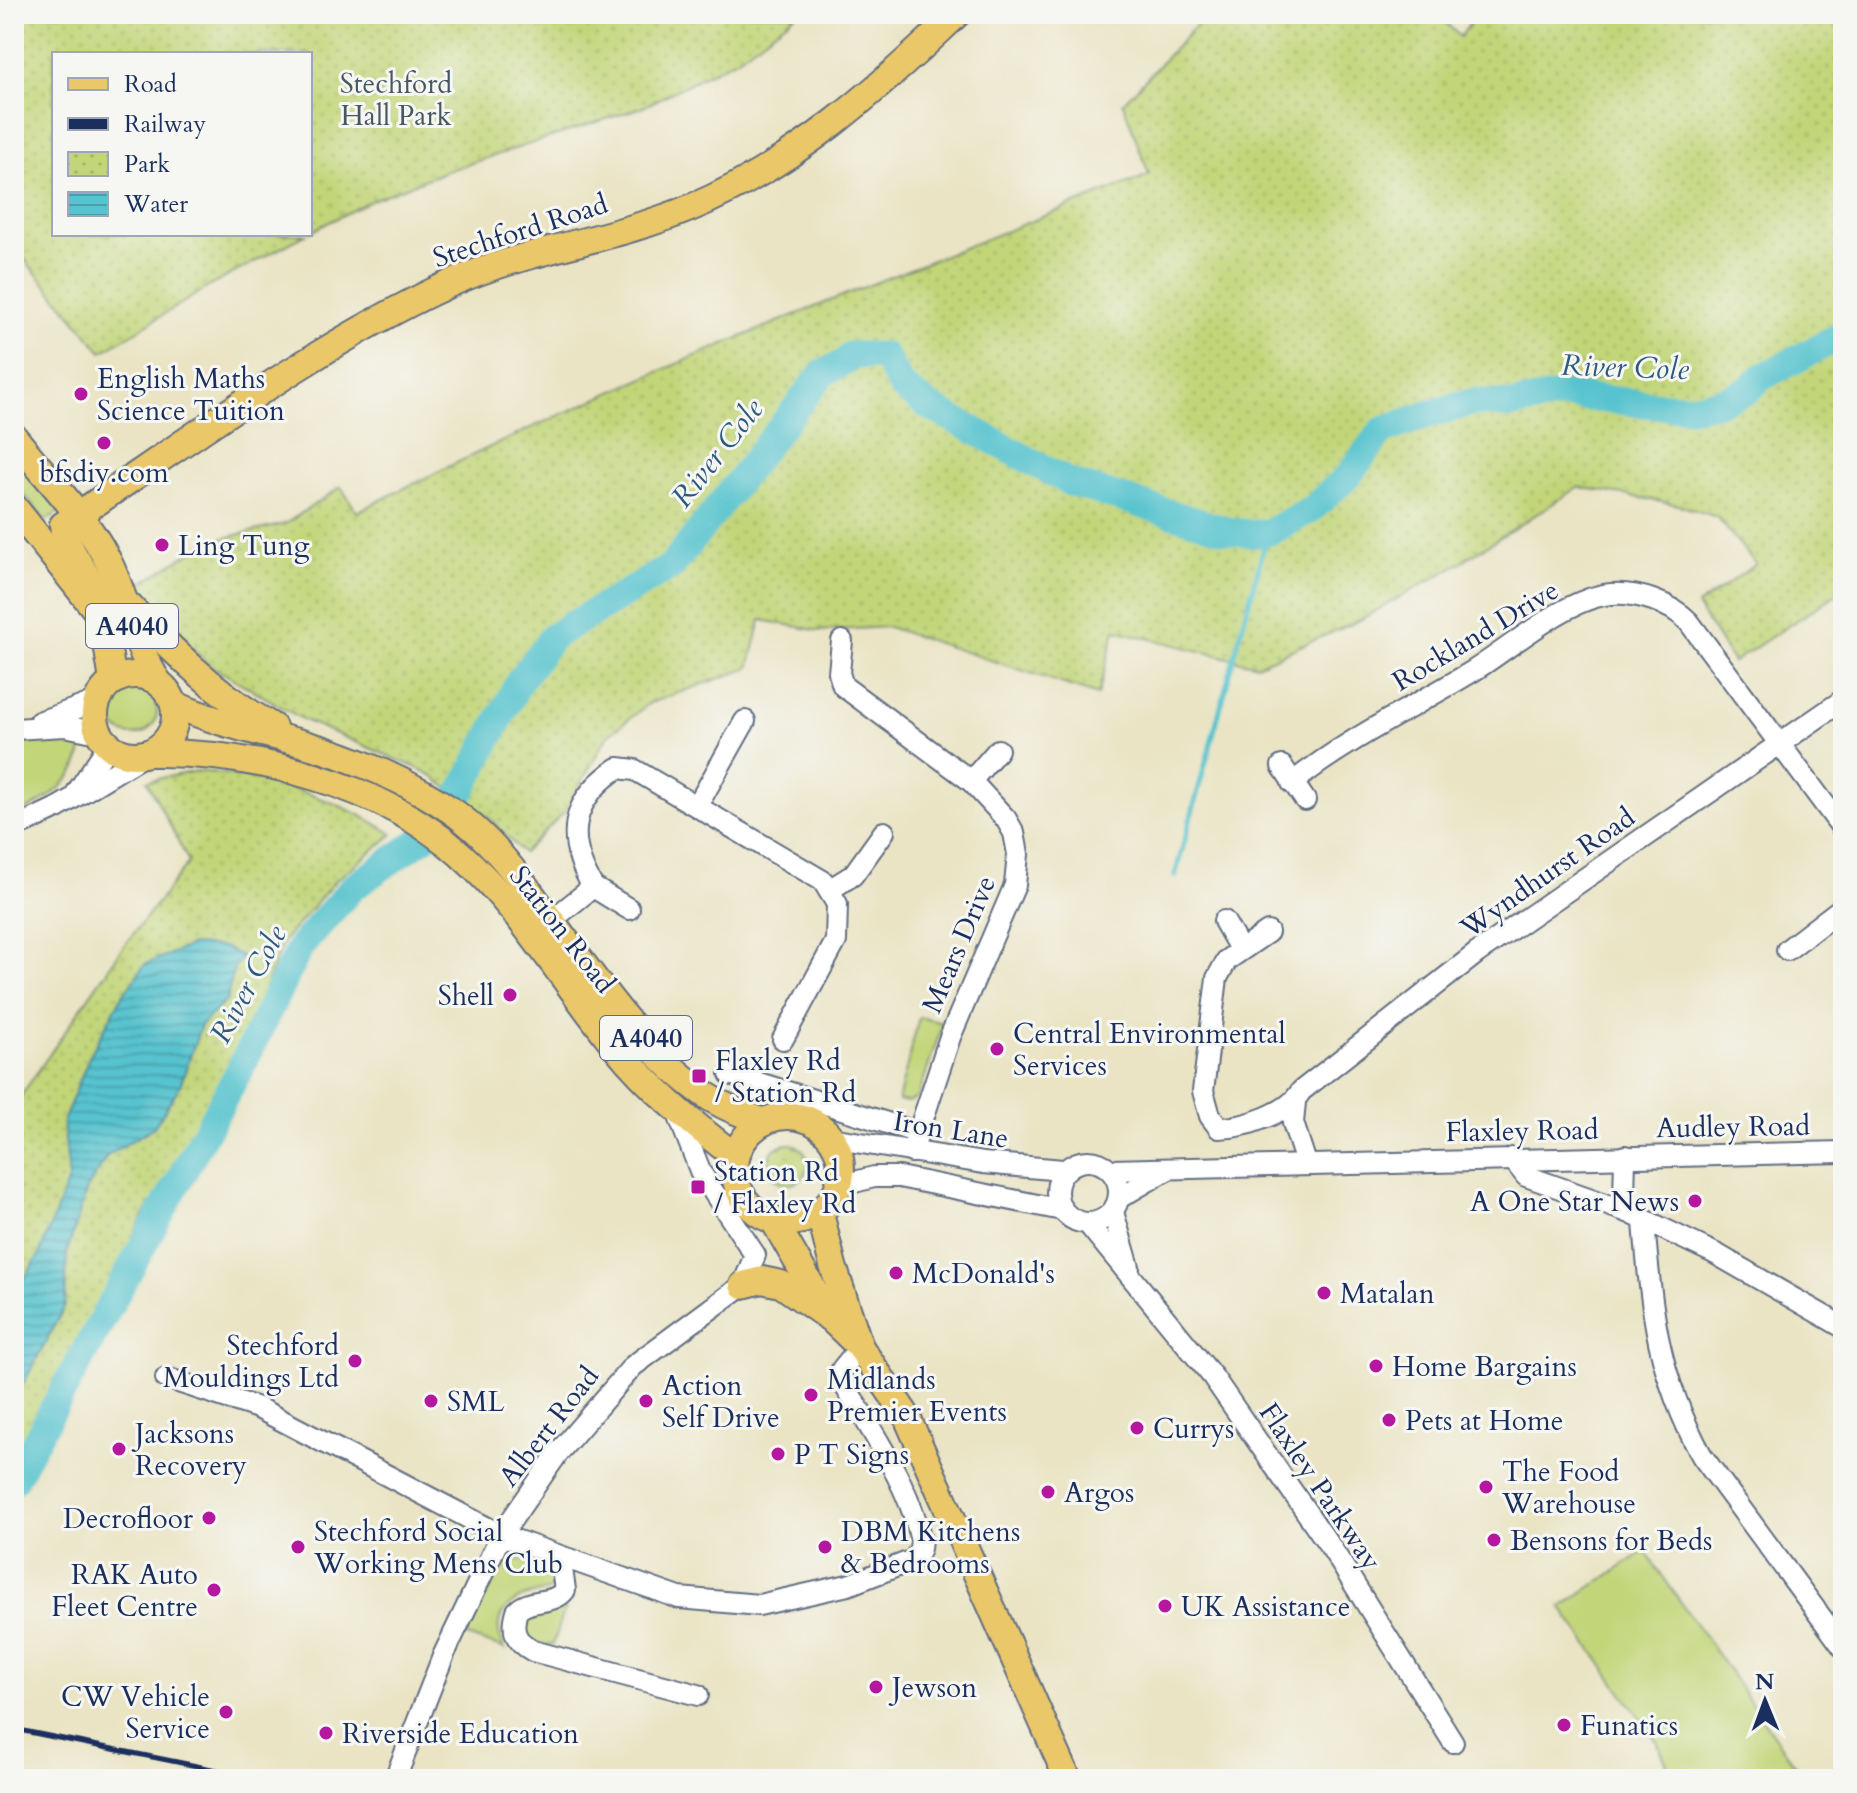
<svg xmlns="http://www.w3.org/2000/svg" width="1857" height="1793" font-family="Cardo,serif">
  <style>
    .grass { fill: #c2d578; stroke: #6e826b; stroke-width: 2 }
    .park { fill: url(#park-dots); stroke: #6e826b; stroke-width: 2 }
    .water { fill: url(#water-rules); stroke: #387996; stroke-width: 2 }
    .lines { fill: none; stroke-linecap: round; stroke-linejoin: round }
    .stream { stroke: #56c3ce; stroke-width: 5 }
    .river { stroke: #56c3ce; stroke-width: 28 }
    .minor-casing { stroke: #636e82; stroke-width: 24 }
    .major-casing { stroke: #636e82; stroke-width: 30 }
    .minor { stroke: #fff; stroke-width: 20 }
    .major { stroke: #eac769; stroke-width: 26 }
    .rail { stroke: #1b2f5e; stroke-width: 5 }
    .poi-dot { fill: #b5179e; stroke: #f6f6f2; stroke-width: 3 }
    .labels { text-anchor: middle; stroke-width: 6; stroke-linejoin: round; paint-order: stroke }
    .shield { fill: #f6f6f2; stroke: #5d6b8a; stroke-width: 2 }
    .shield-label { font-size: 26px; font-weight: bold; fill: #1b2f5e }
    .park-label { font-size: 28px; fill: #455864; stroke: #f6f6f2 }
    .street-label { font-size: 28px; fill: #1b2f5e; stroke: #f6f6f2 }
    .poi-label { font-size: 28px; fill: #1b2f5e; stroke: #f6f6f2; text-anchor: start }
    .water-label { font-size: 30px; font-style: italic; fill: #2d5b80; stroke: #f6f6f2 }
  </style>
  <defs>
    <pattern id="park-dots" width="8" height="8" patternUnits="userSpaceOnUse" patternTransform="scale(2)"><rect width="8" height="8" fill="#c2d578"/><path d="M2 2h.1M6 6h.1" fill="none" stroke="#a6b76a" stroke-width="1.8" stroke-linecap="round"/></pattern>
    <pattern id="water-rules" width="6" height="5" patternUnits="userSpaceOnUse" patternTransform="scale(2)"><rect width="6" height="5" fill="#56c3ce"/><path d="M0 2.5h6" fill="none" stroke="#469faa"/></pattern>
  </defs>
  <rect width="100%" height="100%" fill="#f6f6f2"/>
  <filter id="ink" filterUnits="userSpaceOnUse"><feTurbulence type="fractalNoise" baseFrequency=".0125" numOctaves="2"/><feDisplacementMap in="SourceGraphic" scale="16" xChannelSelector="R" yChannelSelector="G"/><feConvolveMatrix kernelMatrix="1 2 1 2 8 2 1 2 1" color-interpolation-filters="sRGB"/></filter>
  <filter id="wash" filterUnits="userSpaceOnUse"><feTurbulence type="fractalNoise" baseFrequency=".006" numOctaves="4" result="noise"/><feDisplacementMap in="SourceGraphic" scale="32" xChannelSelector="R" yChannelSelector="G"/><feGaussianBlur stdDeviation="1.8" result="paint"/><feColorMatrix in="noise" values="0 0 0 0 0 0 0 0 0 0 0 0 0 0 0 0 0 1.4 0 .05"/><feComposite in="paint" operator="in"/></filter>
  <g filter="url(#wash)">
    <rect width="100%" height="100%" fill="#eae4c4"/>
    <g class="grass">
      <polygon points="14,447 61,510 46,521 14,482"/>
      <circle cx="133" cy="711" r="24"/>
      <path d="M62,735L82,744C82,780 43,803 14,816V744Z"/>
      <polygon points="919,1017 943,1023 918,1097 909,1102 898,1101"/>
      <polygon points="1645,1551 1796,1767 1805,1779 1673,1779 1658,1743 1561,1607"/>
      <path d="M509,1560H524L551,1571L555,1581L548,1591C516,1595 485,1612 505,1649L466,1636L496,1573Z"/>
      <path d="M565,1608L553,1645L534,1644L520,1625C528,1606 547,1609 565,1608Z"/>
    </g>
    <g class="park">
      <polygon points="14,14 797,14 737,59 643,107 444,172 372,200 310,232 310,54 54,54 54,234 307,234 215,283 102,352 14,247"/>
      <path d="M1207,14H1437L1460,37L1477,14H1843V590L1733,662L1697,606L1756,564L1717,517L1679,505L1579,487L1450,569L1356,622L1257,665L1115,630L1098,695L888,627L820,631L761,620L749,668L650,703L608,735L565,811L523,853L487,816L426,772L304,720L208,664L132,589L207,542L285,524L341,487L357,512C613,381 882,280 1149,175L1123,103Z"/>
      <path d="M197,771C262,775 337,798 393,834L336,880L283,941L244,1041L212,1103L141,1220L80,1344L14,1457V1106L126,943L189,862L147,781Z"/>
      <circle cx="788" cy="1164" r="20"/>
    </g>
    <polygon class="water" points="192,945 223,947 242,956 233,970 227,1000 201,1025 180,1086 154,1127 107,1156 87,1189 67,1253 65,1306 14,1401 14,1295 39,1255 69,1178 63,1122 90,1055 122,996 145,964"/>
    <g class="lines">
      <polyline class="stream" points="1175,876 1268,532"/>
      <polyline class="river" points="14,1480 239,1071 300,947 352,888 445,823 520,680 553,636 672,566 823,373 847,361 851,355 884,356 902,387 929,406 1071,483 1225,530 1253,534 1272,531 1313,508 1348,476 1382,431 1426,415 1473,402 1511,405 1565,395 1658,405 1693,407 1719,402 1747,391 1762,377 1843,335"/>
    </g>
  </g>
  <g filter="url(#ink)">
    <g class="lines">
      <g class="minor-casing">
        <g id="minor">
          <polyline points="842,641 839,673 843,686 971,781 1006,819 1014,833 1018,854 1015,885 950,1037 912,1152"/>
          <polyline points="39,722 97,701"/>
          <polyline points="14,729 65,726 98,733"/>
          <polyline points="1282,766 1305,800"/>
          <polyline points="971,781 998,750"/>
          <path d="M1292,783C1349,738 1412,708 1473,671C1512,647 1566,598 1611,594C1637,592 1671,603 1689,622L1843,829"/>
          <polyline points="77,792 108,746"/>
          <polyline points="697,806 745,721"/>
          <polyline points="14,828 57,808 144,755"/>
          <polyline points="593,887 629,909"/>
          <polyline points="829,890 853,875 884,832"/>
          <path d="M552,920L593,887C564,838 571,799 618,768L635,770L823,881L837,904L836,941L783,1039"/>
          <polyline points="1224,921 1240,949"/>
          <path d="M1268,932L1227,960L1217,978L1203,1091L1210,1116L1219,1128C1244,1128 1289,1113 1301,1091L1477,953L1843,700"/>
          <polyline points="1787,950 1843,907"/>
          <polyline points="730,1074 919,1133"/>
          <polyline points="1295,1102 1293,1123 1306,1163"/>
          <polyline points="831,1138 983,1163 1063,1170"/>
          <polyline points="1625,1156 1624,1198 1628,1212"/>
          <polyline points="1512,1158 1526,1176 1628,1212 1716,1254 1843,1327"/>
          <circle cx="1088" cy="1192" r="31"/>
          <polyline points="1111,1170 1843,1152"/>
          <polyline points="839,1186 874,1177 899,1177 1062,1210"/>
          <polyline points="1119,1198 1165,1171"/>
          <polyline points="1113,1212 1129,1267"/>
          <path d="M1644,1222C1651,1311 1658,1376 1702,1456L1843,1647"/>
          <polyline points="1088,1224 1213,1377 1332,1549 1453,1742"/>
          <path d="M166,1378L258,1408L501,1535L679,1598L759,1605L848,1585L913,1560C919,1554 922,1546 920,1537C909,1484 868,1426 841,1379L842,1369L860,1347"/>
          <path d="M552,1554L562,1569L565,1590C553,1606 531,1597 517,1611C511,1631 515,1641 533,1651L698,1695"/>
          <polyline points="395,1779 444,1654 501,1535 558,1453 633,1366 743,1285 755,1255 701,1173 676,1109"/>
        </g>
      </g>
      <g class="major-casing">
        <g id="major">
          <path d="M14,437C45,477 84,514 107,559C128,599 133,645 159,683"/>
          <polyline points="14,507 103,619 113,681"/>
          <path d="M129,606C173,651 218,696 273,727"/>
          <path d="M103,619C101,583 67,559 63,525C186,443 313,347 447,285C524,249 611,241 690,208C794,165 876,91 957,14"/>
          <circle cx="135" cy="715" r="40"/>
          <path d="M174,704C215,723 257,731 301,743C352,757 411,782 455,813C493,841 516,874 544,911C591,973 639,1048 703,1093C721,1106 743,1114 764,1122"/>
          <path d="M149,753C252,751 381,784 460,854C521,909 564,983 616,1047C650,1089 693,1124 736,1157"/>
          <circle cx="788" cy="1169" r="53"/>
          <polyline points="820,1213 833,1266 859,1344"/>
          <polyline points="774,1221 827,1313"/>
          <polyline points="743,1285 762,1280 781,1284 831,1319 860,1347 906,1415 1068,1779"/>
        </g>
      </g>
      <use href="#minor" class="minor"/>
      <use href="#major" class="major"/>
      <polyline class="rail" points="14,1729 261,1779"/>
    </g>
  </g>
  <g class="poi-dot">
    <circle cx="81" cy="394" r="8"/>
    <circle cx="104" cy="443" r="8"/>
    <circle cx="162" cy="545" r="8"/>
    <circle cx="510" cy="995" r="8"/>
    <circle cx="997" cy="1049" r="8"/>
    <rect x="691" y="1068" width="16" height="16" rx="4"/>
    <rect x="690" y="1179" width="16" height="16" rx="4"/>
    <circle cx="1695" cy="1201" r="8"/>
    <circle cx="896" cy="1273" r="8"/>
    <circle cx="1324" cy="1293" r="8"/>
    <circle cx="355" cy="1361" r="8"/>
    <circle cx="1376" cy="1366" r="8"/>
    <circle cx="811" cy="1395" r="8"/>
    <circle cx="431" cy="1401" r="8"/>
    <circle cx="646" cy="1401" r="8"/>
    <circle cx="1389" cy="1420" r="8"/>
    <circle cx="1137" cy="1428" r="8"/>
    <circle cx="119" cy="1449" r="8"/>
    <circle cx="778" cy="1454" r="8"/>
    <circle cx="1486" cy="1487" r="8"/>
    <circle cx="1048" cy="1492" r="8"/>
    <circle cx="209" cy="1518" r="8"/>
    <circle cx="1494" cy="1540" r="8"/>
    <circle cx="298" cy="1547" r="8"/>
    <circle cx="825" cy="1547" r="8"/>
    <circle cx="214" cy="1590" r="8"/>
    <circle cx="1165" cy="1606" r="8"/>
    <circle cx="876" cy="1687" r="8"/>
    <circle cx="226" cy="1712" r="8"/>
    <circle cx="1564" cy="1725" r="8"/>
    <circle cx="326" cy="1733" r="8"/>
  </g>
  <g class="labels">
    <g class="shield">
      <rect x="86" y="604" width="92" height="44" rx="6"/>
      <rect x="600" y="1016" width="92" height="44" rx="6"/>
    </g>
    <g class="shield-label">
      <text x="132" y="635">A4040</text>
      <text x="646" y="1047">A4040</text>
    </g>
    <g class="park-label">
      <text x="396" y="93">Stechford<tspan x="396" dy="32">Hall Park</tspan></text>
    </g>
    <g class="street-label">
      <text transform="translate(520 230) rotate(-18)" y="10">Stechford Road</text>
      <text transform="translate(1475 635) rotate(-31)" y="10">Rockland Drive</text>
      <text transform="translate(1547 872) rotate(-35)" y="10">Wyndhurst Road</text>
      <text transform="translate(563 929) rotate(52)" y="10">Station Road</text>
      <text transform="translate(958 944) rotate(-67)" y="10">Mears Drive</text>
      <text transform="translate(1733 1126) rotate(-1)" y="10">Audley Road</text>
      <text transform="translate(951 1129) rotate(9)" y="10">Iron Lane</text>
      <text transform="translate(1522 1130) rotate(-1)" y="10">Flaxley Road</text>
      <text transform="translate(548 1426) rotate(-52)" y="10">Albert Road</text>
      <text transform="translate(1321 1486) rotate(56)" y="10">Flaxley Parkway</text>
    </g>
    <g class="poi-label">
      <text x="97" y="388">English Maths<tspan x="97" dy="32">Science Tuition</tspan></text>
      <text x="104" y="482" text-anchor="middle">bfsdiy.com</text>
      <text x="178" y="555">Ling Tung</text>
      <text x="494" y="1005" text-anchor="end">Shell</text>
      <text x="1013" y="1043">Central Environmental<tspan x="1013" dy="32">Services</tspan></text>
      <text x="715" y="1070">Flaxley Rd<tspan x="715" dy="32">/ Station Rd</tspan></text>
      <text x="714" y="1181">Station Rd<tspan x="714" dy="32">/ Flaxley Rd</tspan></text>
      <text x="1679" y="1211" text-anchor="end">A One Star News</text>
      <text x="912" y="1283">McDonald's</text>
      <text x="1340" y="1303">Matalan</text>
      <text x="339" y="1355" text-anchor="end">Stechford<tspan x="339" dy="32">Mouldings Ltd</tspan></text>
      <text x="1392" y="1376">Home Bargains</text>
      <text x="827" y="1389">Midlands<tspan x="827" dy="32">Premier Events</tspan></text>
      <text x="662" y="1395">Action<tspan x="662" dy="32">Self Drive</tspan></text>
      <text x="447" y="1411">SML</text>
      <text x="1405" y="1430">Pets at Home</text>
      <text x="1153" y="1438">Currys</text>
      <text x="135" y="1443">Jacksons<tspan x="135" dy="32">Recovery</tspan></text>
      <text x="794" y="1464">P T Signs</text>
      <text x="1502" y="1481">The Food<tspan x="1502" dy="32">Warehouse</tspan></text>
      <text x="1064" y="1502">Argos</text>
      <text x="193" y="1528" text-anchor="end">Decrofloor</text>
      <text x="314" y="1541">Stechford Social<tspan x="314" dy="32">Working Mens Club</tspan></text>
      <text x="841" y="1541">DBM Kitchens<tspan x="841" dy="32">&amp; Bedrooms</tspan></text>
      <text x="1510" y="1550">Bensons for Beds</text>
      <text x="198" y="1584" text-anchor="end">RAK Auto<tspan x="198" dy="32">Fleet Centre</tspan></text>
      <text x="1181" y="1616">UK Assistance</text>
      <text x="892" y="1697">Jewson</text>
      <text x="210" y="1706" text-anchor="end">CW Vehicle<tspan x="210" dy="32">Service</tspan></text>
      <text x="1580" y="1735">Funatics</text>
      <text x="342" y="1743">Riverside Education</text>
    </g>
    <g class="water-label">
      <text transform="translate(1625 367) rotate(2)" y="10">River Cole</text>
      <text transform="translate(717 453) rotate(-52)" y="10">River Cole</text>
      <text transform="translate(248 984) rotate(-62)" y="10">River Cole</text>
    </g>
  </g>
  <rect width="1857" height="1793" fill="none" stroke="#f6f6f2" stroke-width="48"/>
  <rect x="52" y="52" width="260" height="184" fill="#f6f6f2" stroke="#9ea6b7" stroke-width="2"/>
  <rect x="68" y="78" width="40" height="12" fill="#eac769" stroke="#9ea6b7" stroke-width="2"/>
  <text x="124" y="92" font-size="24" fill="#1b2f5e">Road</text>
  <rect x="68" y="118" width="40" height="12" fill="#1b2f5e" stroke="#9ea6b7" stroke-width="2"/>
  <text x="124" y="132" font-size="24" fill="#1b2f5e">Railway</text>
  <rect x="68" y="152" width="40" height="24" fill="url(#park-dots)" stroke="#9ea6b7" stroke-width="2"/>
  <text x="124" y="172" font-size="24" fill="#1b2f5e">Park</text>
  <rect x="68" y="192" width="40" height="24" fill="url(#water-rules)" stroke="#9ea6b7" stroke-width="2"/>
  <text x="124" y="212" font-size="24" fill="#1b2f5e">Water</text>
  <g transform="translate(1765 1701) rotate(359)" stroke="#f6f6f2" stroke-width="6" paint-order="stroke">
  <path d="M0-6L14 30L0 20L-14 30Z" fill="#1b2f5e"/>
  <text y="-12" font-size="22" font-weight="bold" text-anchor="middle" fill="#1b2f5e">N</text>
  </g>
</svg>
